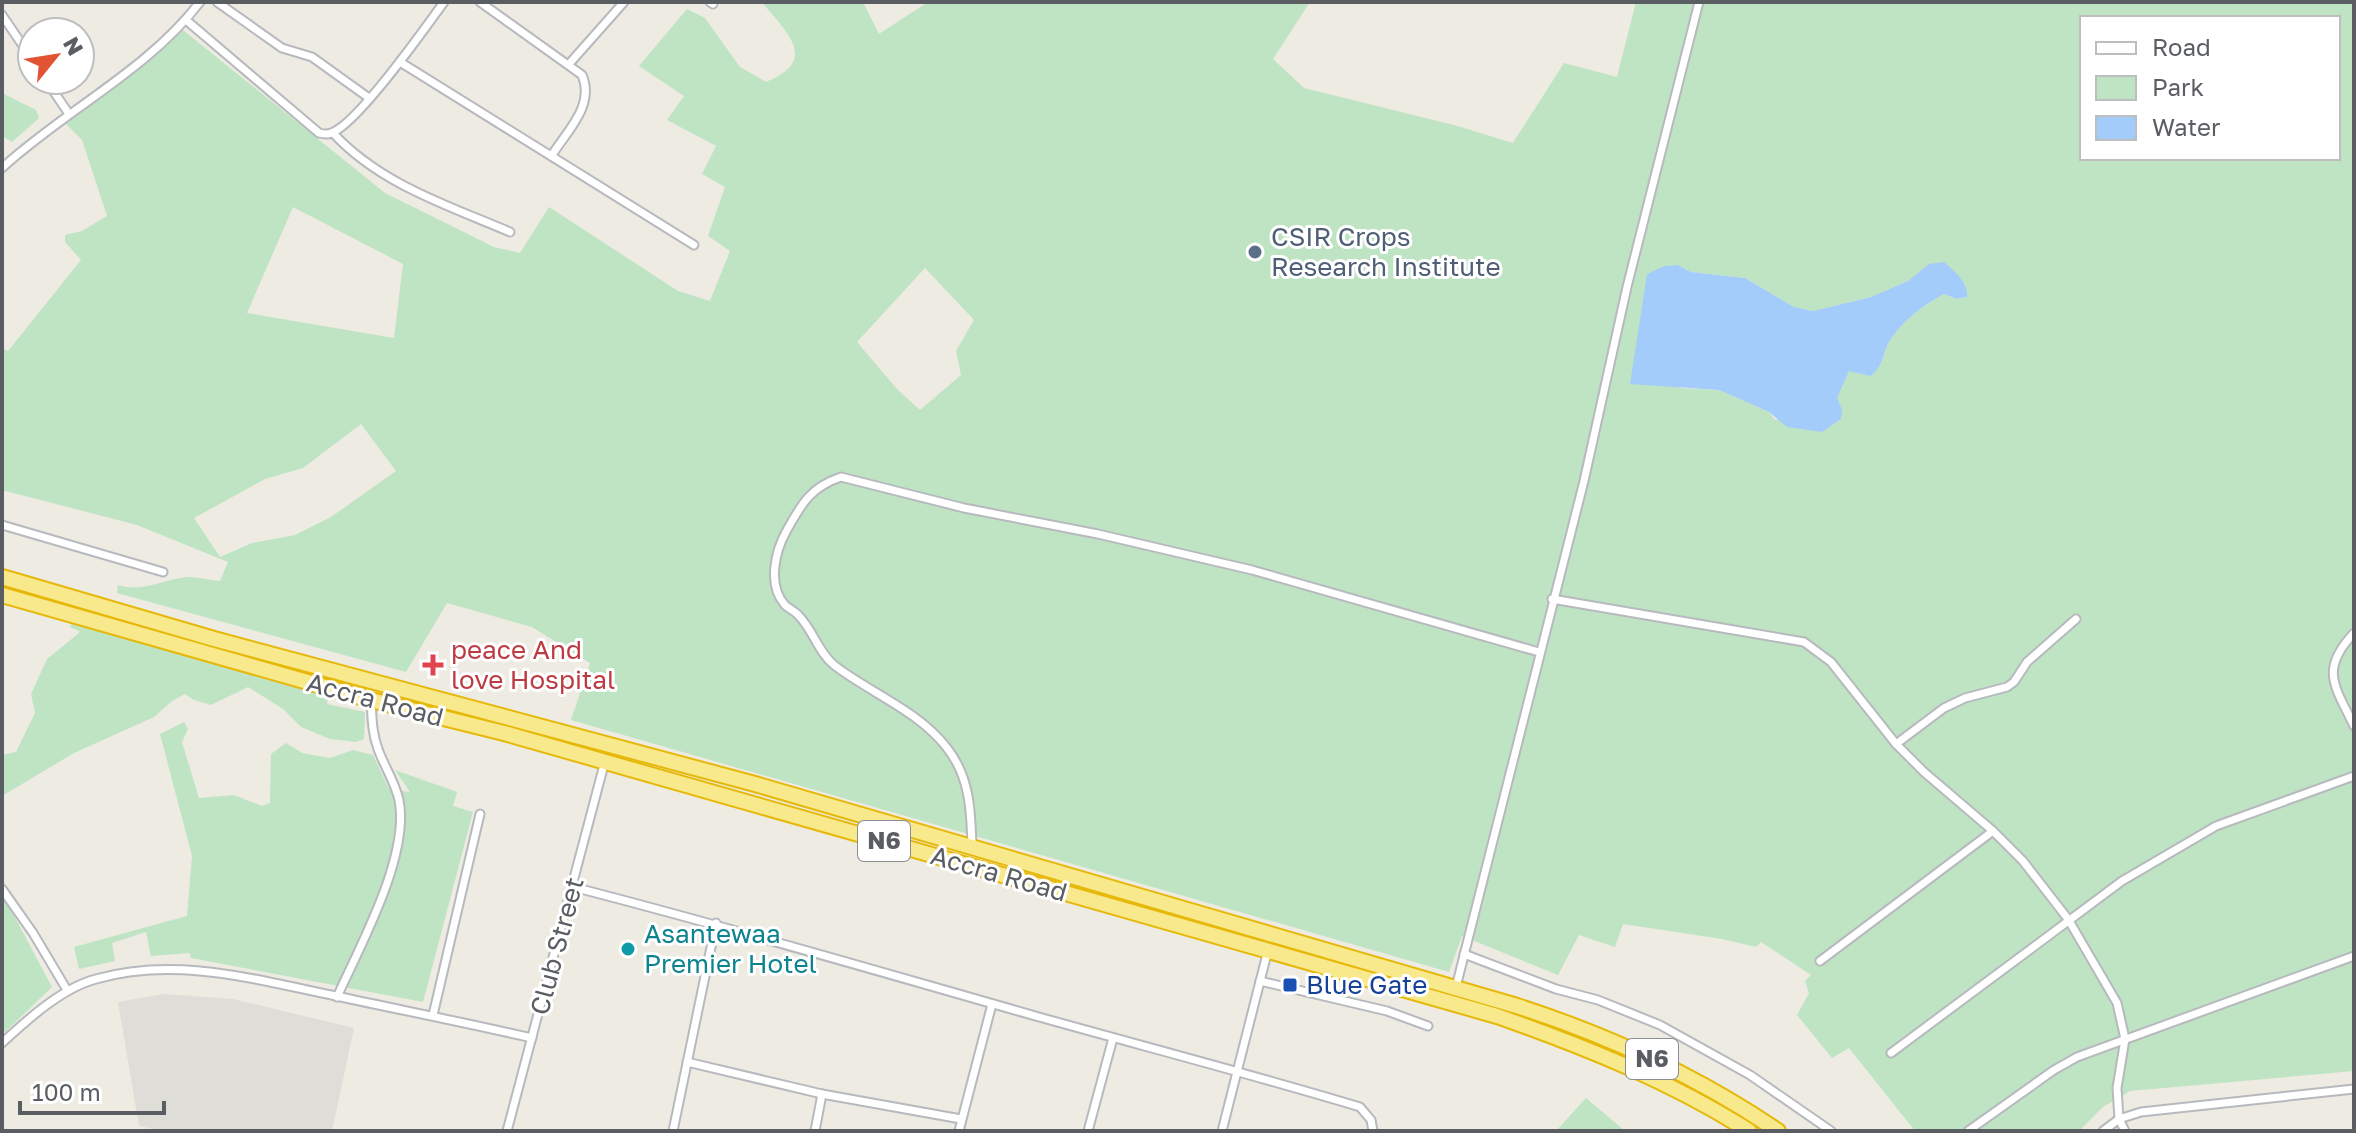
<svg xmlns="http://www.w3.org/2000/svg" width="2356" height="1133" font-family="'Golos Text',sans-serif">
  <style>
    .industrial { fill: #deddd7 }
    .green { fill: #bfe4c3; fill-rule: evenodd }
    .water { fill: #a3ccfb }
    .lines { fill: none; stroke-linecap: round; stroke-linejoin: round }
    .street-casing { stroke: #b7b9be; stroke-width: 11 }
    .highway-casing { stroke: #e6b809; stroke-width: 18 }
    .street { stroke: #fff; stroke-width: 7 }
    .highway { stroke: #f8e98d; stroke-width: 14 }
    .service-dot { fill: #5c6f8a; stroke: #fff; stroke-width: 3 }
    .health-dot { fill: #e0444e; stroke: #fff; stroke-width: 3 }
    .culture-dot { fill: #0f9aa8; stroke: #fff; stroke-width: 3 }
    .transit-dot { fill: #1a4fb4; stroke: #fff; stroke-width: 3 }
    .labels { text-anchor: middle; stroke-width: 6; stroke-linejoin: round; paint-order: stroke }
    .shield { fill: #fff; stroke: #8c8e91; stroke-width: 2 }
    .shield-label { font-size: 24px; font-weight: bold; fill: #5a5d62 }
    .service-label { font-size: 26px; fill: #4e5e75; stroke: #fff; text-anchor: start }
    .health-label { font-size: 26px; fill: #be3a42; stroke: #fff; text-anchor: start }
    .street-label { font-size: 26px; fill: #5a5d62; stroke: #fff }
    .culture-label { font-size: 26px; fill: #0d838f; stroke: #fff; text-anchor: start }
    .transit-label { font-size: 26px; fill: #164399; stroke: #fff; text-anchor: start }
  </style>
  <rect width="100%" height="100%" fill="#edebe2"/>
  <polygon class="industrial" points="164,994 233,999 354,1028 332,1131 164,1131 139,1126 118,1002"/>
  <g class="green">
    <path d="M762,2H863L879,34L928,2H1310L1273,59L1304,88L1454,125L1513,143L1564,63L1617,77L1636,2H2354V1071L2130,1091L2103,1107L2079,1131H1915L1849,1048L1832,1058L1797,1015L1809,993L1805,981L1811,975L1761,942L1756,947L1722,939L1623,924L1615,947L1579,935L1558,975L1462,936L1449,972L571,720L590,663L532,627L447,603L406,672L117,593L118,585C144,593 163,579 188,577C198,577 210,580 220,581L228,562L137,525L2,490V348L8,351L81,260L65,242V235L82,231L107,216L82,140L66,124L138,70L183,30L385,193L494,247L520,253L549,207L678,291L710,301L730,251L708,236L725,187L702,174L716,146L667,120L684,96L639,66L687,9L705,18L740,67L766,82C821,60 785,31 762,2ZM2082,18H2338V158H2082ZM293,207L403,264L394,338L247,313ZM1929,264L1967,297L1957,299L1944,294C1923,305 1900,323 1888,344C1882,356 1882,369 1870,376L1849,370L1836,398L1842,409L1775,420L1769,412L1719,390L1679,388L1678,265L1691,272L1745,278L1794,307L1813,311L1871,297L1908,281ZM925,268L974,320L956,351L961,375L920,410L897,389L857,342ZM361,424L396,471L331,517L295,535L252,543L220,557L194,518L265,479L303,468Z"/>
    <polygon points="2,93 36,110 39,118 12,142 2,136"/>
    <polygon points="74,619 329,692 327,704 365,712 364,739 356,742 330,739 301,727 283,709 248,687 211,705 194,700 185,694 172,701 154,717 74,753 2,796 2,755 16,752 35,713 31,694 47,659 79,633 79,631 70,627"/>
    <polygon points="184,722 188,729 182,742 199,798 234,795 262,806 270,803 271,754 286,743 302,753 330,758 353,750 373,755 389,789 410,792 395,770 457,792 453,806 473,812 423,1002 191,958 190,953 151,956 146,932 112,943 115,961 79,969 74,947 187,916 192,856 160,734"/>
    <polygon points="2,893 52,987 2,1035"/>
    <polygon points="1586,1098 1625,1131 1556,1131"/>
  </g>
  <path class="water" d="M1944,262C1955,272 1968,281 1967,297L1957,299L1944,294C1923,305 1900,323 1888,344C1882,357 1882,369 1870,376L1849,371L1837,398L1842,409L1841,419L1822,432L1787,427L1769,412L1719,390L1630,384L1647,274L1665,266L1678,265L1691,272L1745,278L1794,307L1813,311L1871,297L1908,281L1929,264Z"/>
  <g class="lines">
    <g class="street-casing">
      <g id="street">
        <polyline points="217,2 282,48 312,57 369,98"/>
        <path d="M480,2L582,75C595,105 568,130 552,155"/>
        <polyline points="710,2 713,4"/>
        <polyline points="2,15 32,59"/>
        <path d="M186,20L319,133C323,134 327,135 331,133C356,126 426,27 444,2"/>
        <polyline points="400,62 694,245"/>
        <polyline points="569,64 624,2"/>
        <polyline points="46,80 69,114"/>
        <path d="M333,133C380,184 447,205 510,232"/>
        <path d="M2,168C65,110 147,71 200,2"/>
        <polyline points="2,525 163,572"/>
        <polyline points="1552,599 1804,642 1831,662 1896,744 1924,772 1993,831 2023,861 2068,919 2117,1003 2125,1039 2117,1088 2119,1119 2125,1131"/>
        <path d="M2354,633C2319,670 2335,686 2354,726"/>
        <polyline points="1896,744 1944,708 1965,698 2007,687 2014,682 2027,662 2076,619"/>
        <path d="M972,846C971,811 970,777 947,748C919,711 870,693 834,665C818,652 813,630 799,616C795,611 789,609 785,605C767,585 775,551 787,530C802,503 811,487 841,477L964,508L1098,534L1252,570L1539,652"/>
        <path d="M573,887C729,927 884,973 1039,1017C1146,1047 1254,1075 1360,1107L1371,1120L1373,1131"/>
        <polyline points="2,889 33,933 67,990"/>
        <polyline points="1464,954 1556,989 1598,1000 1660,1025 1750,1075 1831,1131"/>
        <polyline points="1820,961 1993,831"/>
        <polyline points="1260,981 1387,1011 1428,1026"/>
        <polyline points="1456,987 1584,481 1627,287 1699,2"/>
        <path d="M337,997C360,946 410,856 399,800C395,782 384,766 378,749C372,733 372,717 371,700"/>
        <polyline points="433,1015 480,814"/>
        <path d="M2,1043C28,1019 62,988 96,979C177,956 257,980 336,996C401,1010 467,1023 532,1038"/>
        <polyline points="1891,1053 2122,881 2216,826 2354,776"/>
        <polyline points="687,1062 822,1094 961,1119"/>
        <polyline points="507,1131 605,761"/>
        <polyline points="673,1131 716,923"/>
        <polyline points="815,1131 822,1094"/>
        <polyline points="959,1131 992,1004"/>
        <polyline points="1088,1131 1113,1038"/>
        <polyline points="1222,1131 1268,950"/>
        <polyline points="1968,1131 2054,1070 2077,1057 2354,956"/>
        <polyline points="2103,1131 2119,1119 2141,1112 2354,1089"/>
      </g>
    </g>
    <g class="highway-casing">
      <g id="highway">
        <path d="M2,577L214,639L755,784L1517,1006C1610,1036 1697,1076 1778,1131"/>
        <path d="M2,595L371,700L504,733L1497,1016C1585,1047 1670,1081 1749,1131"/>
      </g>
    </g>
    <use href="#street" class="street"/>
    <use href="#highway" class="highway"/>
  </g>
  <circle class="service-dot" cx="1255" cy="252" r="8"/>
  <path class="health-dot" d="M429 653h8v8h8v8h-8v8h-8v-8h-8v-8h8z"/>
  <circle class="culture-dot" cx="628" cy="949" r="8"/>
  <rect class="transit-dot" x="1282" y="977" width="16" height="16" rx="4"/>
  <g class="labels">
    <g class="shield">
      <rect x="858" y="821" width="52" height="40" rx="6"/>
      <rect x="1626" y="1039" width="52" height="40" rx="6"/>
    </g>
    <g class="shield-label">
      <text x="884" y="849">N6</text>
      <text x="1652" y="1067">N6</text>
    </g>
    <g class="service-label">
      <text x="1271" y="246">CSIR Crops<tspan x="1271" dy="30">Research Institute</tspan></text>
    </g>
    <g class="health-label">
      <text x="451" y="659">peace And<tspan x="451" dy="30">love Hospital</tspan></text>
    </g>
    <g class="street-label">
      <text transform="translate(375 700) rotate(15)" y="9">Accra Road</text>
      <text transform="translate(999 874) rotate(16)" y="9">Accra Road</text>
      <text transform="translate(557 946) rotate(-75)" y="9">Club Street</text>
    </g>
    <g class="culture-label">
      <text x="644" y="943">Asantewaa<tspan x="644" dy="30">Premier Hotel</tspan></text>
    </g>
    <g class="transit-label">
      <text x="1306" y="994">Blue Gate</text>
    </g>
  </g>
  <rect width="2356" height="1133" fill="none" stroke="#5a5d62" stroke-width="8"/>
  <rect x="2080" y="16" width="260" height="144" fill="#ffffff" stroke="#bdbec0" stroke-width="2"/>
  <rect x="2096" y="42" width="40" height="12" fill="#ffffff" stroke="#bdbec0" stroke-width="2"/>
  <text x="2152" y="56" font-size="24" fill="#5a5d62">Road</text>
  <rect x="2096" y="76" width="40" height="24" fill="#bfe4c3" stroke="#bdbec0" stroke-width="2"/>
  <text x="2152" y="96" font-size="24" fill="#5a5d62">Park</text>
  <rect x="2096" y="116" width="40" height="24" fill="#a3ccfb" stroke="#bdbec0" stroke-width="2"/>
  <text x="2152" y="136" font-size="24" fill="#5a5d62">Water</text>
  <g transform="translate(56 56) rotate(60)"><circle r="38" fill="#ffffff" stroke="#bdbec0" stroke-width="2"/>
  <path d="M0-6L14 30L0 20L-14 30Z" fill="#e25333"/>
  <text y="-12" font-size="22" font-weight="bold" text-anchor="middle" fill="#5a5d62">N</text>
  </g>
  <path d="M20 1101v12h144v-12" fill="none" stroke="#5a5d62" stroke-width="4"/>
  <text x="32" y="1101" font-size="24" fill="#5a5d62" stroke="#ffffff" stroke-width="6" paint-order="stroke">100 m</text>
</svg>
